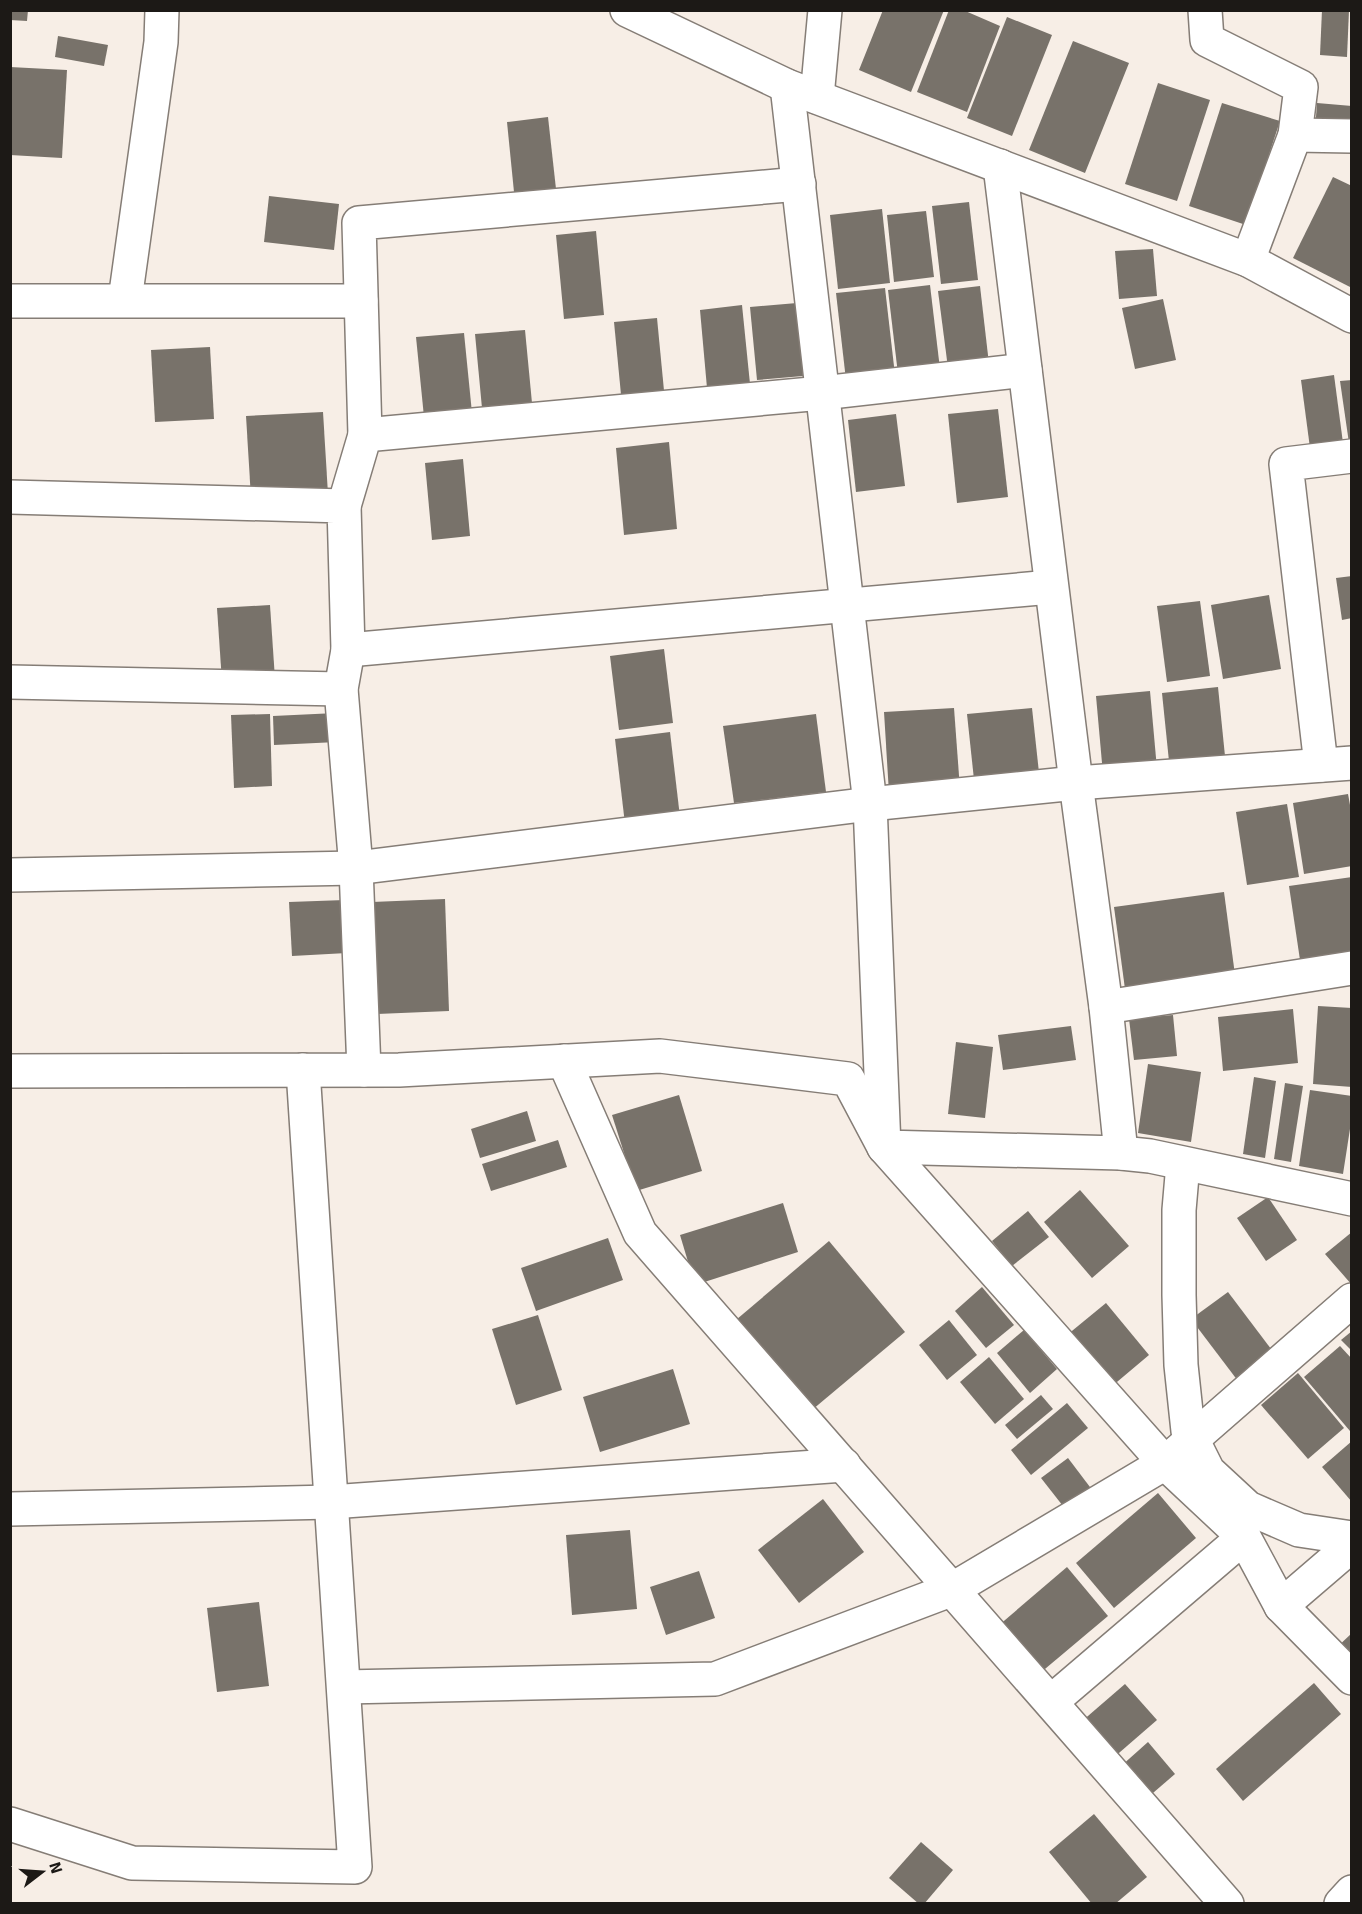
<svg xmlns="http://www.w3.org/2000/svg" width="1362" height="1914" font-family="Signika,sans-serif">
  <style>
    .building { fill: #78726a }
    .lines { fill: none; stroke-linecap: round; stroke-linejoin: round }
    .street-casing { stroke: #857d76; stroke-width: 36 }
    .street { stroke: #fff; stroke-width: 33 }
  </style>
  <rect width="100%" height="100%" fill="#f7eee6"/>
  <g class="building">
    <polygon points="10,10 28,10 27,21 10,20"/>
    <polygon points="883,10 944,10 911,92 859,70"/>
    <polygon points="949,10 963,10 1000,26 967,112 917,92"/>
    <polygon points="1322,10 1349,10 1347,57 1320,55"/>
    <polygon points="1007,17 1052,35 1012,136 967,118"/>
    <polygon points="58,36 108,45 104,66 55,57"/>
    <polygon points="1073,41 1129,63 1085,173 1029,150"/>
    <polygon points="10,67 67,70 62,158 10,155"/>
    <polygon points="1158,83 1210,100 1177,201 1125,184"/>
    <polygon points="1222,103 1280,121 1246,225 1189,206"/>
    <polygon points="1317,103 1352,106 1352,133 1315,131"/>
    <polygon points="548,117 557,198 515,202 507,122"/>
    <polygon points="1333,177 1352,186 1352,288 1293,258"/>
    <polygon points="269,196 339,204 334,250 264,242"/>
    <polygon points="969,202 978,280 941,284 932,206"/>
    <polygon points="882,209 890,283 838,289 830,215"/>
    <polygon points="926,211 934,277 894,282 887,215"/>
    <polygon points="596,231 604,315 564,319 556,235"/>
    <polygon points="1153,249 1157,296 1119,299 1115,251"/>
    <polygon points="930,285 940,369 898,374 888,290"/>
    <polygon points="980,286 989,364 948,368 938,291"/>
    <polygon points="885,288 895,375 846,380 836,293"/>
    <polygon points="1163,299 1176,360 1135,369 1122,308"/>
    <polygon points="797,303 803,376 757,380 750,307"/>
    <polygon points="742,305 750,384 707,388 700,310"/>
    <polygon points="657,318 665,401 622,405 614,322"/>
    <polygon points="525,330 532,403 482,408 475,334"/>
    <polygon points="464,333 472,413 424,417 416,337"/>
    <polygon points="210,347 214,419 155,422 151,350"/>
    <polygon points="1334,375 1343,443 1310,448 1301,380"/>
    <polygon points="1352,380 1352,450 1350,450 1340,381"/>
    <polygon points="998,409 1008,497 957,503 948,414"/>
    <polygon points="323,412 328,494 251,498 246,416"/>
    <polygon points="896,414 905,486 856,492 848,420"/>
    <polygon points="669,442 677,529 624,535 616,448"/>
    <polygon points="463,459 470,536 432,540 425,463"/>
    <polygon points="1352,576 1352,618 1342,620 1336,578"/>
    <polygon points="1269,595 1281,669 1223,679 1211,605"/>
    <polygon points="1200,601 1210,676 1167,682 1157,606"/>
    <polygon points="270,605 275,679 222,682 217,608"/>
    <polygon points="664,649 673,723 619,730 610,656"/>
    <polygon points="1218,687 1226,766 1170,771 1162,693"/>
    <polygon points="1150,691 1157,769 1103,774 1096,696"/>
    <polygon points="954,708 960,789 889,793 884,712"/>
    <polygon points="1032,708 1040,782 975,789 967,714"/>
    <polygon points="336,713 337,742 274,745 273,716"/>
    <polygon points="270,714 272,786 234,788 231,715"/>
    <polygon points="816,714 826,792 734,803 723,726"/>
    <polygon points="670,732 680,817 625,824 615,739"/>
    <polygon points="1348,794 1352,816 1352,866 1304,874 1293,803"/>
    <polygon points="1287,804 1299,877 1247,885 1236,812"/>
    <polygon points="1352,877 1352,953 1300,960 1289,886"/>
    <polygon points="1224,892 1235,975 1125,989 1114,907"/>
    <polygon points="445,899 449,1011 377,1014 372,902"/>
    <polygon points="345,900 347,953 292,956 289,902"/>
    <polygon points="1318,1006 1352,1008 1352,1087 1313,1084"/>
    <polygon points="1293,1009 1298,1063 1223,1071 1218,1017"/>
    <polygon points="1173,1015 1177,1056 1134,1060 1129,1019"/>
    <polygon points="1071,1026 1076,1060 1003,1070 998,1035"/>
    <polygon points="956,1042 993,1047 985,1118 948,1114"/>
    <polygon points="1148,1064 1201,1072 1191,1142 1138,1133"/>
    <polygon points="1254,1077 1276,1081 1265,1158 1243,1154"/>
    <polygon points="1285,1083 1303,1086 1291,1162 1274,1159"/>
    <polygon points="1310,1090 1352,1096 1352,1116 1343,1174 1299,1166"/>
    <polygon points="679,1095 702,1171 636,1191 612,1115"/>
    <polygon points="527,1111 536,1141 480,1158 471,1129"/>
    <polygon points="558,1140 567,1167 491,1191 482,1164"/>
    <polygon points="1080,1190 1129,1246 1092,1278 1044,1222"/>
    <polygon points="1268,1197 1297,1240 1266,1261 1237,1218"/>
    <polygon points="783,1203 798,1252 695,1285 680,1235"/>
    <polygon points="1028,1211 1049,1237 1012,1266 992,1241"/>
    <polygon points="1352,1232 1352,1285 1325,1254"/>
    <polygon points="608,1238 623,1280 536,1311 521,1268"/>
    <polygon points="829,1241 905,1332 806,1415 730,1325"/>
    <polygon points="982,1287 1014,1325 986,1348 955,1311"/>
    <polygon points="1228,1292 1274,1353 1238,1381 1191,1319"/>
    <polygon points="1106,1303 1149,1355 1111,1387 1067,1335"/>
    <polygon points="538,1315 562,1390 516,1405 492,1329"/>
    <polygon points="949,1320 977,1355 947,1380 919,1345"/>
    <polygon points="1024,1330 1057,1369 1030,1393 997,1353"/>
    <polygon points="1352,1331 1352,1351 1341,1340"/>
    <polygon points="1340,1346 1352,1359 1350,1431 1304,1377"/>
    <polygon points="989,1357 1024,1399 995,1424 960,1382"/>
    <polygon points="673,1369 690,1424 600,1452 583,1397"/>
    <polygon points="1298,1373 1344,1428 1308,1459 1261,1405"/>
    <polygon points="1041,1395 1053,1409 1017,1439 1005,1425"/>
    <polygon points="1067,1403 1088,1428 1031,1475 1011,1450"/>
    <polygon points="1352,1441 1352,1502 1322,1467"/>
    <polygon points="1068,1458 1096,1495 1070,1515 1041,1478"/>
    <polygon points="1158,1493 1196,1538 1114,1608 1076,1563"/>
    <polygon points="823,1499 864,1552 799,1603 758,1550"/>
    <polygon points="630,1530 637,1609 572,1615 566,1535"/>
    <polygon points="1067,1567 1108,1616 1039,1674 998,1626"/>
    <polygon points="699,1571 715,1618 666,1635 650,1587"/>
    <polygon points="259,1602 269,1686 217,1692 207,1608"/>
    <polygon points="1352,1633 1352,1670 1334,1650"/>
    <polygon points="1314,1683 1341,1714 1243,1801 1216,1769"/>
    <polygon points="1125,1684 1157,1720 1112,1759 1081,1722"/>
    <polygon points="1148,1742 1175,1774 1146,1799 1120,1767"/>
    <polygon points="1094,1814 1147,1877 1115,1904 1092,1904 1049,1852"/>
    <polygon points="921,1842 953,1870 924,1904 919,1904 889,1878"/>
  </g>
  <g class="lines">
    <g class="street-casing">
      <g id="street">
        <polyline points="627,10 787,86 1248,260 1352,316"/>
        <polyline points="1205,10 1207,40 1301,87 1295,135"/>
        <polyline points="787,86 870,804 884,1147 1165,1463 1244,1537 1281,1606 1352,1678"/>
        <polyline points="817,97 825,10"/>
        <polyline points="1000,166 1076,783 1106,1007 1121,1153"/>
        <polyline points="1248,260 1295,135 1352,136"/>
        <polyline points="125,300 161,42 162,10"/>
        <polyline points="10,301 361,301"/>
        <polyline points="365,435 359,223 799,184"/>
        <polyline points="10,497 344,506 348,650 341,689 356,868 364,1070"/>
        <polyline points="344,506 365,435 822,393 1025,370"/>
        <polyline points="348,650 1051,587"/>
        <polyline points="10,682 341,689"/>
        <polyline points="1321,765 1286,464 1352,456"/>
        <polyline points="10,875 356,868 870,804 1076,783 1352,763"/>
        <polyline points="1106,1007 1352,968"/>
        <polyline points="564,1061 640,1233 1227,1904"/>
        <polyline points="10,1071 399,1070 660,1056 848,1079 884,1147 1121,1153 1150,1156 1352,1199"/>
        <polyline points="1183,1164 1179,1210 1179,1295 1181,1365 1188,1431 1208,1471 1248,1508 1299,1530 1352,1538"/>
        <polyline points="10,1509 331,1502 844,1465"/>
        <polyline points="1281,1606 1352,1545"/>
        <polyline points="344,1687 715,1679 953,1589 1165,1463 1352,1300"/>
        <polyline points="1052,1701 1244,1537"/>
        <polyline points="10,1824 132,1863 355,1867 303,1070"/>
        <polyline points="1341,1904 1352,1892"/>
      </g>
    </g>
    <use href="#street" class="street"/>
  </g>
  <rect width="1362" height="1914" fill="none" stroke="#1c1916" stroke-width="24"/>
  <g transform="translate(42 1872) rotate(73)" stroke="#f7eee6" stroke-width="4.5" paint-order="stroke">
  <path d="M0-4.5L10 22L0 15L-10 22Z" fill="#1c1916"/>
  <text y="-9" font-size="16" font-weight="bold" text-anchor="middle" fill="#1c1916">N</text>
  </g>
</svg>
